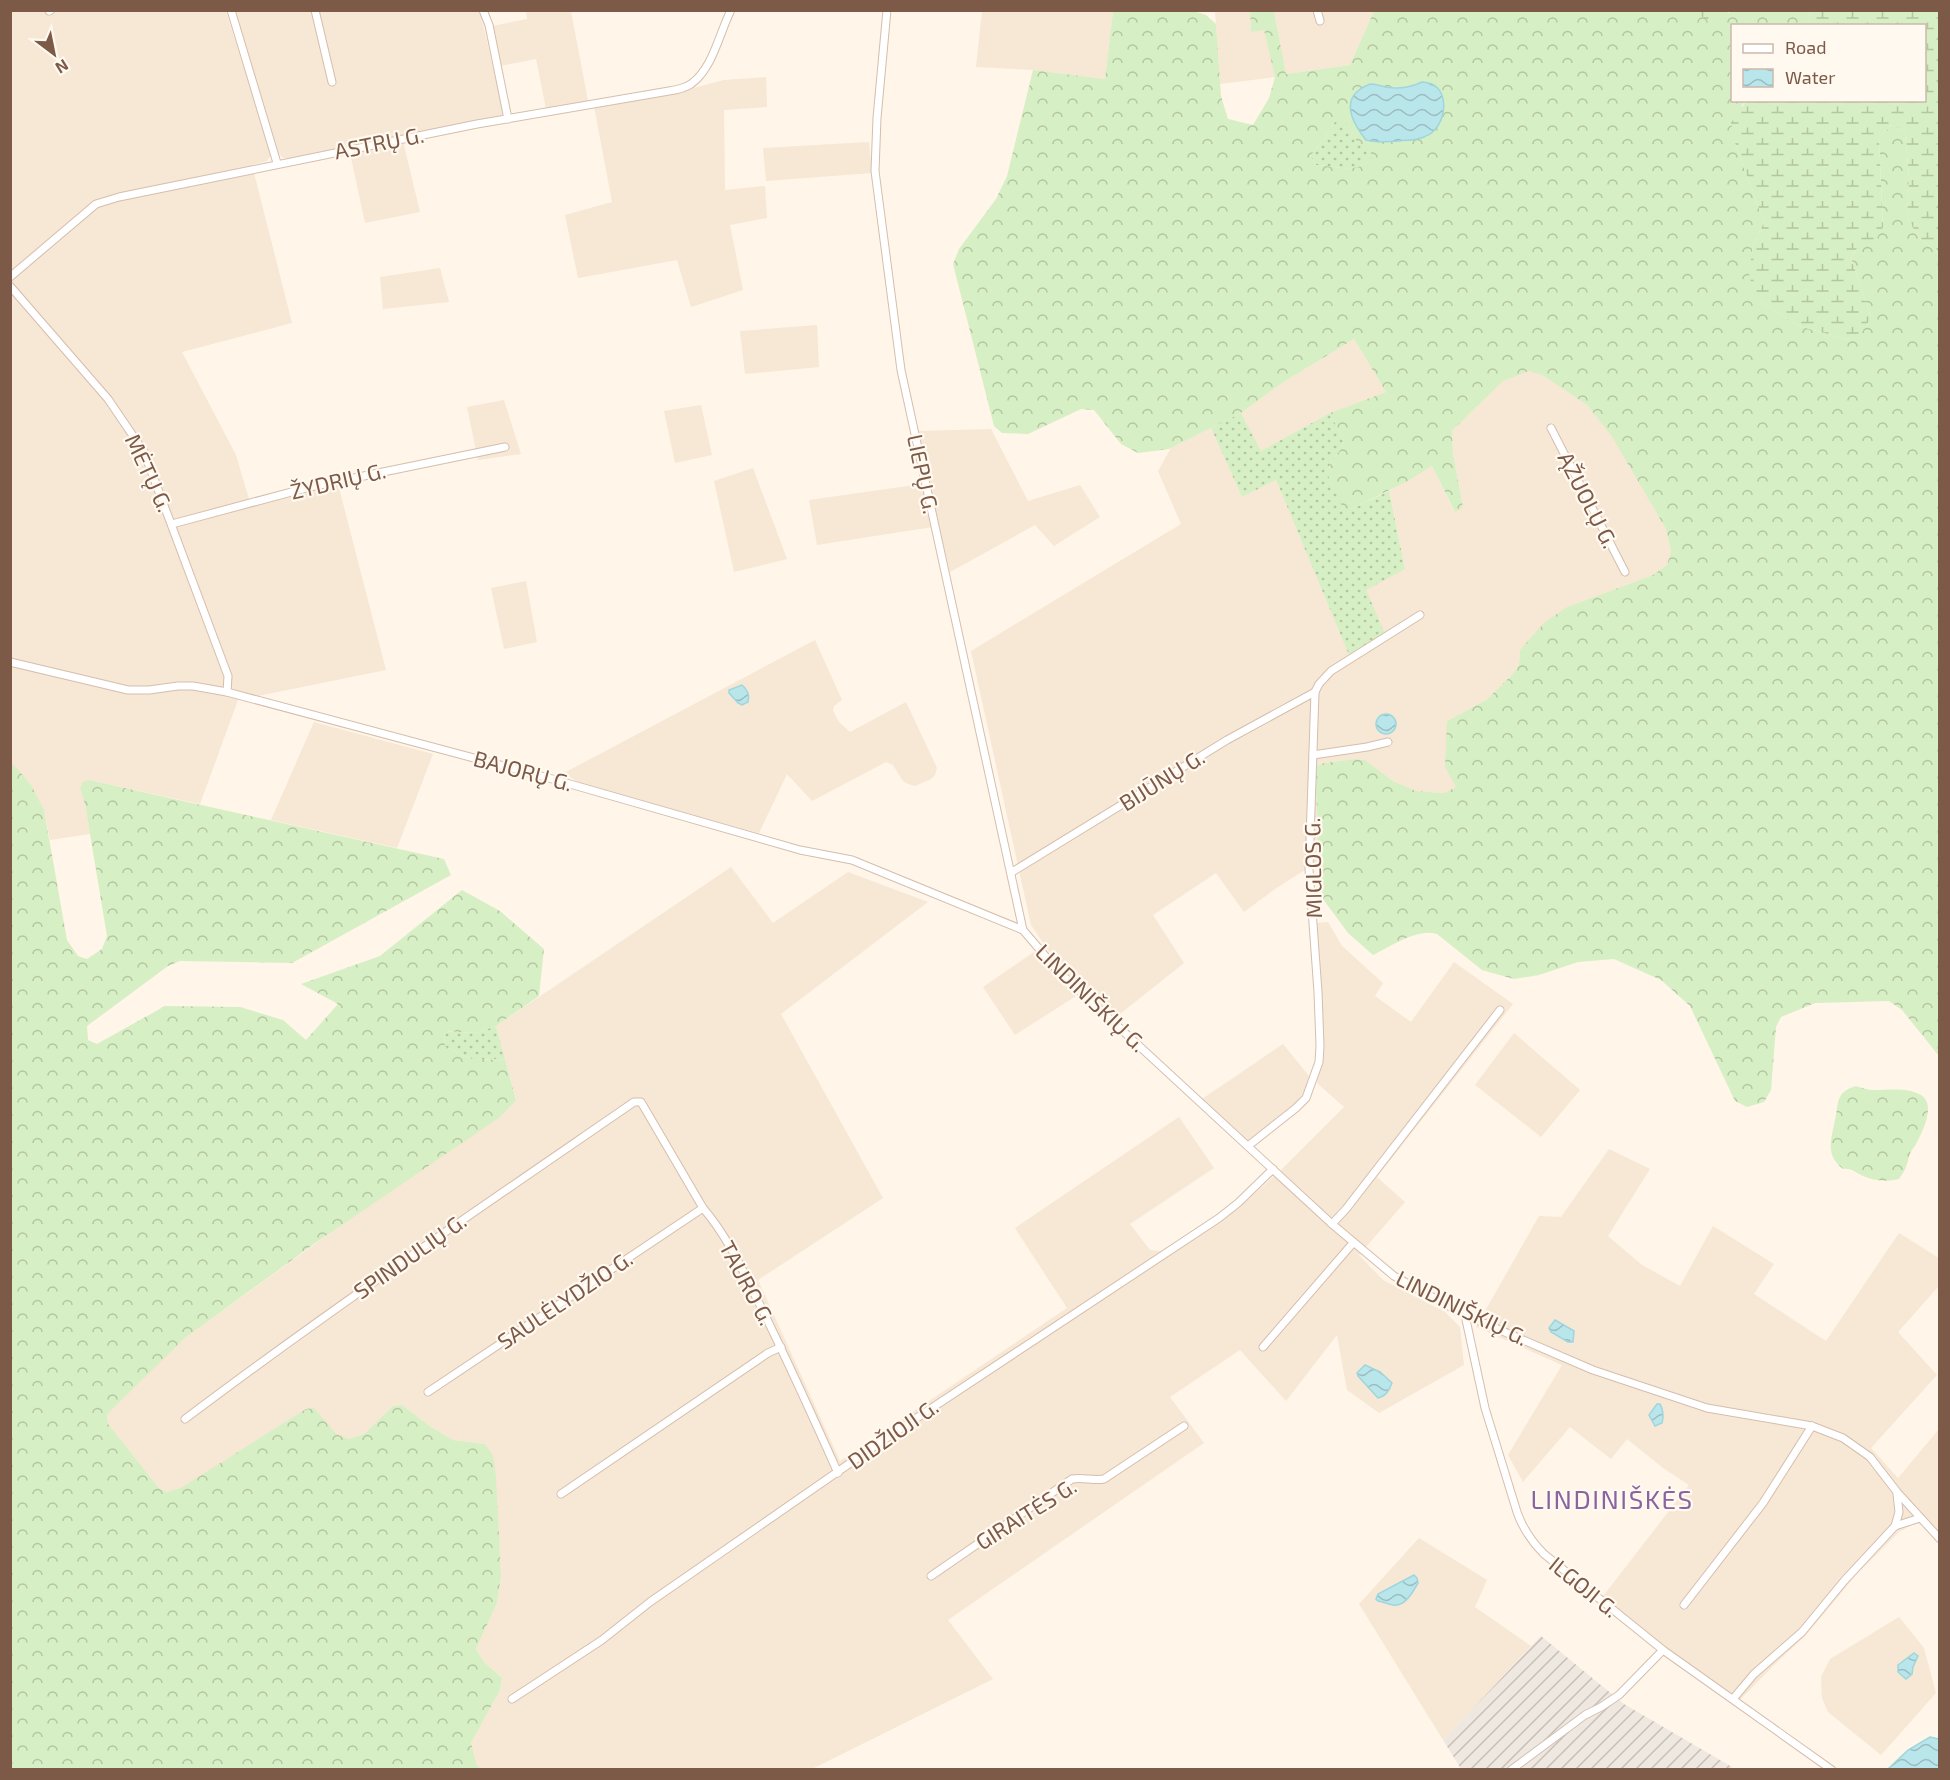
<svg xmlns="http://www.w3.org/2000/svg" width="1950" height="1780" font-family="'Exo 2',sans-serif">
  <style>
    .residential { fill: #f7e7d5 }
    .industrial { fill: url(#industrial-furrows) }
    .grass { fill: url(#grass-dots) }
    .forest { fill: url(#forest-crowns); fill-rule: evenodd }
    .wetland { fill: url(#wetland-marsh) }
    .water { fill: url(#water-waves); stroke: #9ed6de; stroke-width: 1.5 }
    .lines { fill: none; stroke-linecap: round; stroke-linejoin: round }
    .minor-casing { stroke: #d5beae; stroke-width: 9 }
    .minor { stroke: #fff; stroke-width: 7 }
    .labels { text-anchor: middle; stroke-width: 4.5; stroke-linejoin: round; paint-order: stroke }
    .street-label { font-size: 22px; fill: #7d5948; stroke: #fff9f0 }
    .quarter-label { font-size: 26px; letter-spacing: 1.5px; fill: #8a64a0; stroke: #fff9f0 }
  </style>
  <defs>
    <pattern id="industrial-furrows" width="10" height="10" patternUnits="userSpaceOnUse" patternTransform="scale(1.5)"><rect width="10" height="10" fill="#efe8e1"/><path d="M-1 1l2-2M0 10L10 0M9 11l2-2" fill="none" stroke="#c7bfb8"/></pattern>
    <pattern id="grass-dots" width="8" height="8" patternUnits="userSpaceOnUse" patternTransform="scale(1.5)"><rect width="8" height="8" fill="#d7efc4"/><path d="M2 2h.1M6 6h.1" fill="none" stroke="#b4c5a1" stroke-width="1.8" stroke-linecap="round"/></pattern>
    <pattern id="forest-crowns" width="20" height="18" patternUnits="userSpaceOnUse" patternTransform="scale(1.5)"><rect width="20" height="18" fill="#d7efc4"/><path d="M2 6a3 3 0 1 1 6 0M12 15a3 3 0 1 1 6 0" fill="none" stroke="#b4c5a1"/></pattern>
    <pattern id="wetland-marsh" width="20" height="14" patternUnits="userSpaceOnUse" patternTransform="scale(1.5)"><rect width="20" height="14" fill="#d7efc4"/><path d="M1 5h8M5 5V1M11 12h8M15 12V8" fill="none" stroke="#b4c5a1"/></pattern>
    <pattern id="water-waves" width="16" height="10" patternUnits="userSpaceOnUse" patternTransform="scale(1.5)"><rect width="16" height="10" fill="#b9e6eb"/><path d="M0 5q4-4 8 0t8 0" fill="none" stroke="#9cbdc0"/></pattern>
  </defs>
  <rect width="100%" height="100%" fill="#fff5e8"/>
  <g class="residential">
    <polygon points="10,11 226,11 271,155 267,161 252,165 292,323 182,352 236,455 251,506 338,484 386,670 238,700 200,804 89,780 80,789 85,804 90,834 50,840 44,810 16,767 10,764"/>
    <polygon points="235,11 480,11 503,111 502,115 498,118 287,159 282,157 278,153"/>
    <polygon points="526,11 571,11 588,101 546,109 536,59 500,66 492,26 527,19"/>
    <polygon points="982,11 1113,11 1105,79 1033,70 976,67"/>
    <polygon points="1215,11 1250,11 1251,32 1264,29 1275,77 1220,84"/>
    <polygon points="1274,11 1374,11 1350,65 1286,74"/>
    <polygon points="766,77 767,107 724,110 725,190 765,186 767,218 730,225 743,290 691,307 677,260 578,278 565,215 612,202 594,106 686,90 724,80"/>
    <polygon points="403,141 420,212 365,223 350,153"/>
    <polygon points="869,142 872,173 766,181 763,148"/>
    <polygon points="440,268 449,302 383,309 380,277"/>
    <polygon points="817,325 819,367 745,374 740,331"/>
    <polygon points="1354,339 1386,392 1330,413 1261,451 1241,413 1282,383"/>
    <polygon points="1529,370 1542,375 1587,405 1611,434 1666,529 1671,551 1667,565 1653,575 1567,607 1520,650 1519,665 1512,675 1486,700 1447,721 1457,787 1444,793 1416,791 1393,781 1365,760 1355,759 1324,763 1315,767 1319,861 1275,889 1244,912 1216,873 1153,915 1184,963 1115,1018 1054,959 1031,925 971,651 1181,524 1158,471 1171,448 1211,428 1242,497 1276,480 1349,655 1365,589 1405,569 1389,491 1432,466 1454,511 1463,507 1453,454 1452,431 1503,381"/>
    <polygon points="504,400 521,454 478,460 467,407"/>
    <polygon points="701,405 712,455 675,463 664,411"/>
    <polygon points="991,429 1028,501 1080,485 1100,517 1054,546 1035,525 950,572 939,526 817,545 809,500 929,483 919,431"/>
    <polygon points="753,468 787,559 734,572 714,481"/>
    <polygon points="526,581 537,642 504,649 491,588"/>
    <polygon points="815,640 842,700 834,706 833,711 839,722 850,732 906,702 937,768 935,775 931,779 915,786 908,784 903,781 893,765 886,762 812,801 787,774 759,833 581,784 564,773"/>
    <polygon points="314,722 433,754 397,848 271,820"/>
    <polygon points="731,867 773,923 848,872 928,902 781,1014 883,1198 758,1280 840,1461 1067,1308 1015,1228 1179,1117 1214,1168 1130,1224 1150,1250 1172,1252 1235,1211 1281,1170 1344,1107 1317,1083 1322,1053 1323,1027 1316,923 1328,922 1342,946 1383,983 1375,996 1411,1022 1454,962 1513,1004 1377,1177 1405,1202 1359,1255 1383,1280 1445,1312 1460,1327 1464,1365 1379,1413 1347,1390 1337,1335 1286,1401 1240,1350 1170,1397 1204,1443 948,1620 993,1679 812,1769 480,1769 477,1765 471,1743 500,1690 502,1678 484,1662 476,1649 497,1603 501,1576 498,1529 485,1444 453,1440 431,1427 402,1405 393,1406 364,1434 349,1439 337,1435 305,1410 181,1489 165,1492 159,1488 108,1424 107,1413 185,1338 516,1099 496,1026"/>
    <polygon points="1034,952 1076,996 1015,1035 983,987"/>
    <polygon points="1514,1033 1580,1090 1541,1137 1475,1085"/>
    <polygon points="1283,1044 1309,1076 1305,1090 1295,1105 1248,1142 1202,1099"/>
    <polygon points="1609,1149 1650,1169 1608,1236 1642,1265 1680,1286 1713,1226 1774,1264 1754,1294 1826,1341 1899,1233 1939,1258 1939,1286 1898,1332 1937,1375 1871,1448 1898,1478 1939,1429 1939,1544 1922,1525 1916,1523 1899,1532 1857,1574 1806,1635 1776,1663 1734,1706 1597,1604 1689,1485 1663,1468 1627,1439 1611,1459 1570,1427 1523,1482 1508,1455 1562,1365 1476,1327 1539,1216 1561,1217"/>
    <polygon points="1419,1538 1487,1580 1475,1607 1531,1646 1443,1740 1359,1604"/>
    <polygon points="1899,1617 1924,1648 1936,1693 1881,1755 1828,1712 1822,1698 1821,1677 1830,1659"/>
  </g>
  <polygon class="industrial" points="1541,1636 1624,1704 1732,1767 1731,1770 1461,1769 1443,1740"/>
  <g class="grass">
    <path d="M1343,119L1371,153V158C1357,175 1335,166 1316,165L1310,156L1323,141L1336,120Z"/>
    <polygon points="1241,413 1261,451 1330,413 1344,441 1342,447 1326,471 1351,509 1389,491 1405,569 1366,590 1385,634 1349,655 1276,480 1242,497 1211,428"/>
    <polygon points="496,1026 505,1059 474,1060 445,1047 444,1031 475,1033"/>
  </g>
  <g class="forest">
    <path d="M1191,10L1206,15L1216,24L1221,96L1228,119L1253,125L1269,98L1275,77L1264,30L1251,32L1250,11H1274L1286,74L1350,65L1374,11L1696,10L1698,14L1729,13L1730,11H1810L1808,25L1732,26V100L1746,101L1742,105L1735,143L1764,222L1752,250L1761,302L1799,326L1849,340L1871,317L1851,258L1857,248L1883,227L1879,138L1891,125L1905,131L1909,177L1907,218L1920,239L1939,253V1056L1902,1010L1889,1001L1815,1003L1781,1017L1776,1027L1771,1090L1764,1102L1747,1107L1735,1101L1690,1006L1661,980L1614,959L1578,962L1539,975L1514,979L1482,970L1437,934C1417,928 1392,946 1373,955L1348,933L1323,899L1320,883L1315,767L1324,763L1355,759L1365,760L1393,781L1416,791L1444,793L1456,787L1445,767L1447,721L1486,700L1512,675L1519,665L1520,650L1544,623L1567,607L1653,575L1667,565L1671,551L1666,529L1611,435L1587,405L1542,375L1529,371L1503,381L1452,431L1453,454L1463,507L1455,512L1432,466L1406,482L1351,509L1342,506L1326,471L1342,447L1344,441L1330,413L1386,392L1354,339L1282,383L1241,413L1169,449L1138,453L1121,444L1094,410L1081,409L1028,434L1002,433L994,426L953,264L959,249L996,199L1007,176L1033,70L1105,79L1113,11ZM1422,82H1428L1436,87L1366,140L1350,111L1387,87H1412ZM1336,120H1344L1358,143L1371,153V158C1357,175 1335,166 1316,165L1310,156L1323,141Z"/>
    <polygon points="11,764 16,767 31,785 44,810 67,940 78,956 87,959 102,949 107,936 85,804 80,789 83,782 89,780 444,859 451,875 292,963 180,961 168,966 87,1026 88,1040 97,1044 165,1006 240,1007 283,1020 306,1040 338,1004 301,984 380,956 462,890 500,911 544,949 539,996 496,1026 475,1033 444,1031 445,1047 474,1060 505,1059 516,1100 500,1117 314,1244 185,1338 107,1414 108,1424 159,1488 166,1492 181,1488 306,1409 314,1408 336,1434 349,1439 364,1434 393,1406 402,1405 431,1427 453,1440 485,1444 493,1456 496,1477 501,1576 497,1603 476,1649 484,1662 502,1678 500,1690 471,1743 477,1765 480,1769 11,1769"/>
    <path d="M1856,1086C1862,1088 1868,1090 1875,1090C1889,1090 1907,1087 1921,1095C1936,1104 1923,1131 1917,1142C1915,1147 1911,1150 1910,1154C1906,1166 1907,1168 1899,1179C1887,1182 1872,1181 1861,1175C1854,1172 1852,1168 1843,1169C1825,1155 1831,1140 1835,1120C1839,1103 1835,1092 1856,1086Z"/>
  </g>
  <g class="wetland">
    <polygon points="1696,11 1696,10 1730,11 1712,23 1698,14"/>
    <polygon points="1810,11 1939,11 1939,253 1920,239 1907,218 1909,177 1905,131 1891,125 1879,138 1883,227 1873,245 1857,248 1851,258 1871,317 1862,332 1849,340 1799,326 1761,302 1749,277 1752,250 1764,222 1735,143 1731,123 1746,101 1924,100 1924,26 1808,25"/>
  </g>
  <g class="water">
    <path d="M1422,82C1450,82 1449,121 1430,134C1421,140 1409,140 1398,141C1387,142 1376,143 1366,140C1355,126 1341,104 1359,90C1362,88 1366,85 1371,84C1376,84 1381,86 1385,87C1399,89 1409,88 1422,82Z"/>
    <path d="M742,685C748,690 750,695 748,702L742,705L738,703L729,693V690Z"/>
    <circle cx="1386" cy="724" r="10"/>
    <polygon points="1555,1320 1574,1331 1573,1342 1568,1342 1551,1332 1549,1328"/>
    <path d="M1365,1365L1380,1372L1392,1383C1389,1391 1386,1396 1378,1398L1358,1376L1357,1373Z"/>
    <path d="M1657,1404H1660C1663,1409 1664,1417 1662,1423L1655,1426L1649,1415Z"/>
    <path d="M1414,1575L1417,1578L1418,1583C1413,1592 1405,1607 1393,1605C1387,1604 1384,1602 1378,1601L1376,1599L1378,1594Z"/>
    <polygon points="1914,1653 1918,1656 1913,1667 1912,1674 1906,1679 1898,1672 1898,1665"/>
    <polygon points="1930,1737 1939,1739 1939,1769 1888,1769 1908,1750"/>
  </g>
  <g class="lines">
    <g class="minor-casing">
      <g id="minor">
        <polyline points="231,10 277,163"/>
        <polyline points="315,10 332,82"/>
        <polyline points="483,10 489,25 508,119"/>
        <polyline points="887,10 877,118 875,171 901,370 1023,930"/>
        <polyline points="1317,10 1320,21"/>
        <polyline points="49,11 51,10"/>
        <path d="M10,277L96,204L119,197L477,124L669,91C676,90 685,88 691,84C713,68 719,34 731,10"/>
        <polyline points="10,286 108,399 144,452 228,676 227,692"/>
        <polyline points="1551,428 1625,572"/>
        <polyline points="172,524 310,487 505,447"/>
        <polyline points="10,662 128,690 149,690 178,686 193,686 227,692 556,780 800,850 852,860 1023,930 1059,972 1332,1224 1394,1276 1465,1315 1593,1370 1707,1408 1812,1426 1843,1438 1870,1457 1897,1492 1940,1539"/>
        <polyline points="1313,755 1367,747 1388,742"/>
        <polyline points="1012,872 1227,740 1315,692"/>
        <polyline points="1248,1146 1296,1108 1306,1098 1319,1062 1320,1046 1318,992 1309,869 1315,692 1319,684 1331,671 1420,615"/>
        <polyline points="1332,1224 1346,1209 1500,1010"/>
        <path d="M1465,1315L1485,1408L1517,1512C1523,1529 1531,1541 1544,1554L1663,1650L1832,1770"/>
        <polyline points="1263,1347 1353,1243"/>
        <polyline points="428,1392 703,1208"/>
        <path d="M185,1419C331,1309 483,1206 634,1102H641L703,1208C728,1237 744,1273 761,1307C788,1362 813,1417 838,1473"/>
        <polyline points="561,1494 768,1353 781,1347"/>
        <polyline points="1895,1526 1899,1512 1897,1494"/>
        <path d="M931,1576L1072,1479C1083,1477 1093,1481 1104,1479L1184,1426"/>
        <polyline points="1684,1605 1763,1503 1812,1426"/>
        <polyline points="512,1699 602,1640 650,1602 882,1441 1219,1218 1238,1203 1273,1169"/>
        <polyline points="1733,1699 1754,1674 1802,1632 1844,1581 1895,1526 1920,1518"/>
        <polyline points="1511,1770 1585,1715 1601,1707 1619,1695 1663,1650"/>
      </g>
    </g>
    <use href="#minor" class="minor"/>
  </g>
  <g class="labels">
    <g class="street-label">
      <text transform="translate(379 143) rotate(-11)" y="8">ASTRŲ G.</text>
      <text transform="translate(149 473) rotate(65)" y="8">MĖTŲ G.</text>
      <text transform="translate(923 474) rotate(78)" y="8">LIEPŲ G.</text>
      <text transform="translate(338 481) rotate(-13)" y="8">ŽYDRIŲ G.</text>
      <text transform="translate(1588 500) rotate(63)" y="8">ĄŽUOLŲ G.</text>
      <text transform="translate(523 771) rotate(15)" y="8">BAJORŲ G.</text>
      <text transform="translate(1162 780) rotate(-32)" y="8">BIJŪNŲ G.</text>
      <text transform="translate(1313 868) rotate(-91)" y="8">MIGLOS G.</text>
      <text transform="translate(1091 998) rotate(44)" y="8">LINDINIŠKIŲ G.</text>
      <text transform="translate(410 1256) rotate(-35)" y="8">SPINDULIŲ G.</text>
      <text transform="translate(747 1283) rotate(62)" y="8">TAURO G.</text>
      <text transform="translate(565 1300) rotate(-34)" y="8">SAULĖLYDŽIO G.</text>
      <text transform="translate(1462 1308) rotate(26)" y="8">LINDINIŠKIŲ G.</text>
      <text transform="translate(893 1434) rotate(-35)" y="8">DIDŽIOJI G.</text>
      <text transform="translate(1026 1514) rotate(-32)" y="8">GIRAITĖS G.</text>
      <text transform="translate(1584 1587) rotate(39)" y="8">ILGOJI G.</text>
    </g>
    <g class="quarter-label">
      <text x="1612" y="1509">LINDINIŠKĖS</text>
    </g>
  </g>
  <rect width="1950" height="1780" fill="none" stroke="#7d5948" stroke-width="24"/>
  <rect x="1731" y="24" width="195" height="78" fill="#fff9f0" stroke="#cbb9ad" stroke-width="1.5"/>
  <rect x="1743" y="44" width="30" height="9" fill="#ffffff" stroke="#cbb9ad" stroke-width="1.5"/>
  <text x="1785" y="54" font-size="18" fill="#7d5948">Road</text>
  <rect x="1743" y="69" width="30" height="18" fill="url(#water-waves)" stroke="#cbb9ad" stroke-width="1.5"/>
  <text x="1785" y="84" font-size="18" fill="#7d5948">Water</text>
  <g transform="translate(54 54) rotate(148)" stroke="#fff9f0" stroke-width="4.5" paint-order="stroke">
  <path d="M0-4.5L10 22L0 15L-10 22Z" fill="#7d5948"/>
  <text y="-9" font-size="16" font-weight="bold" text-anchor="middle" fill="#7d5948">N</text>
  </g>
</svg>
